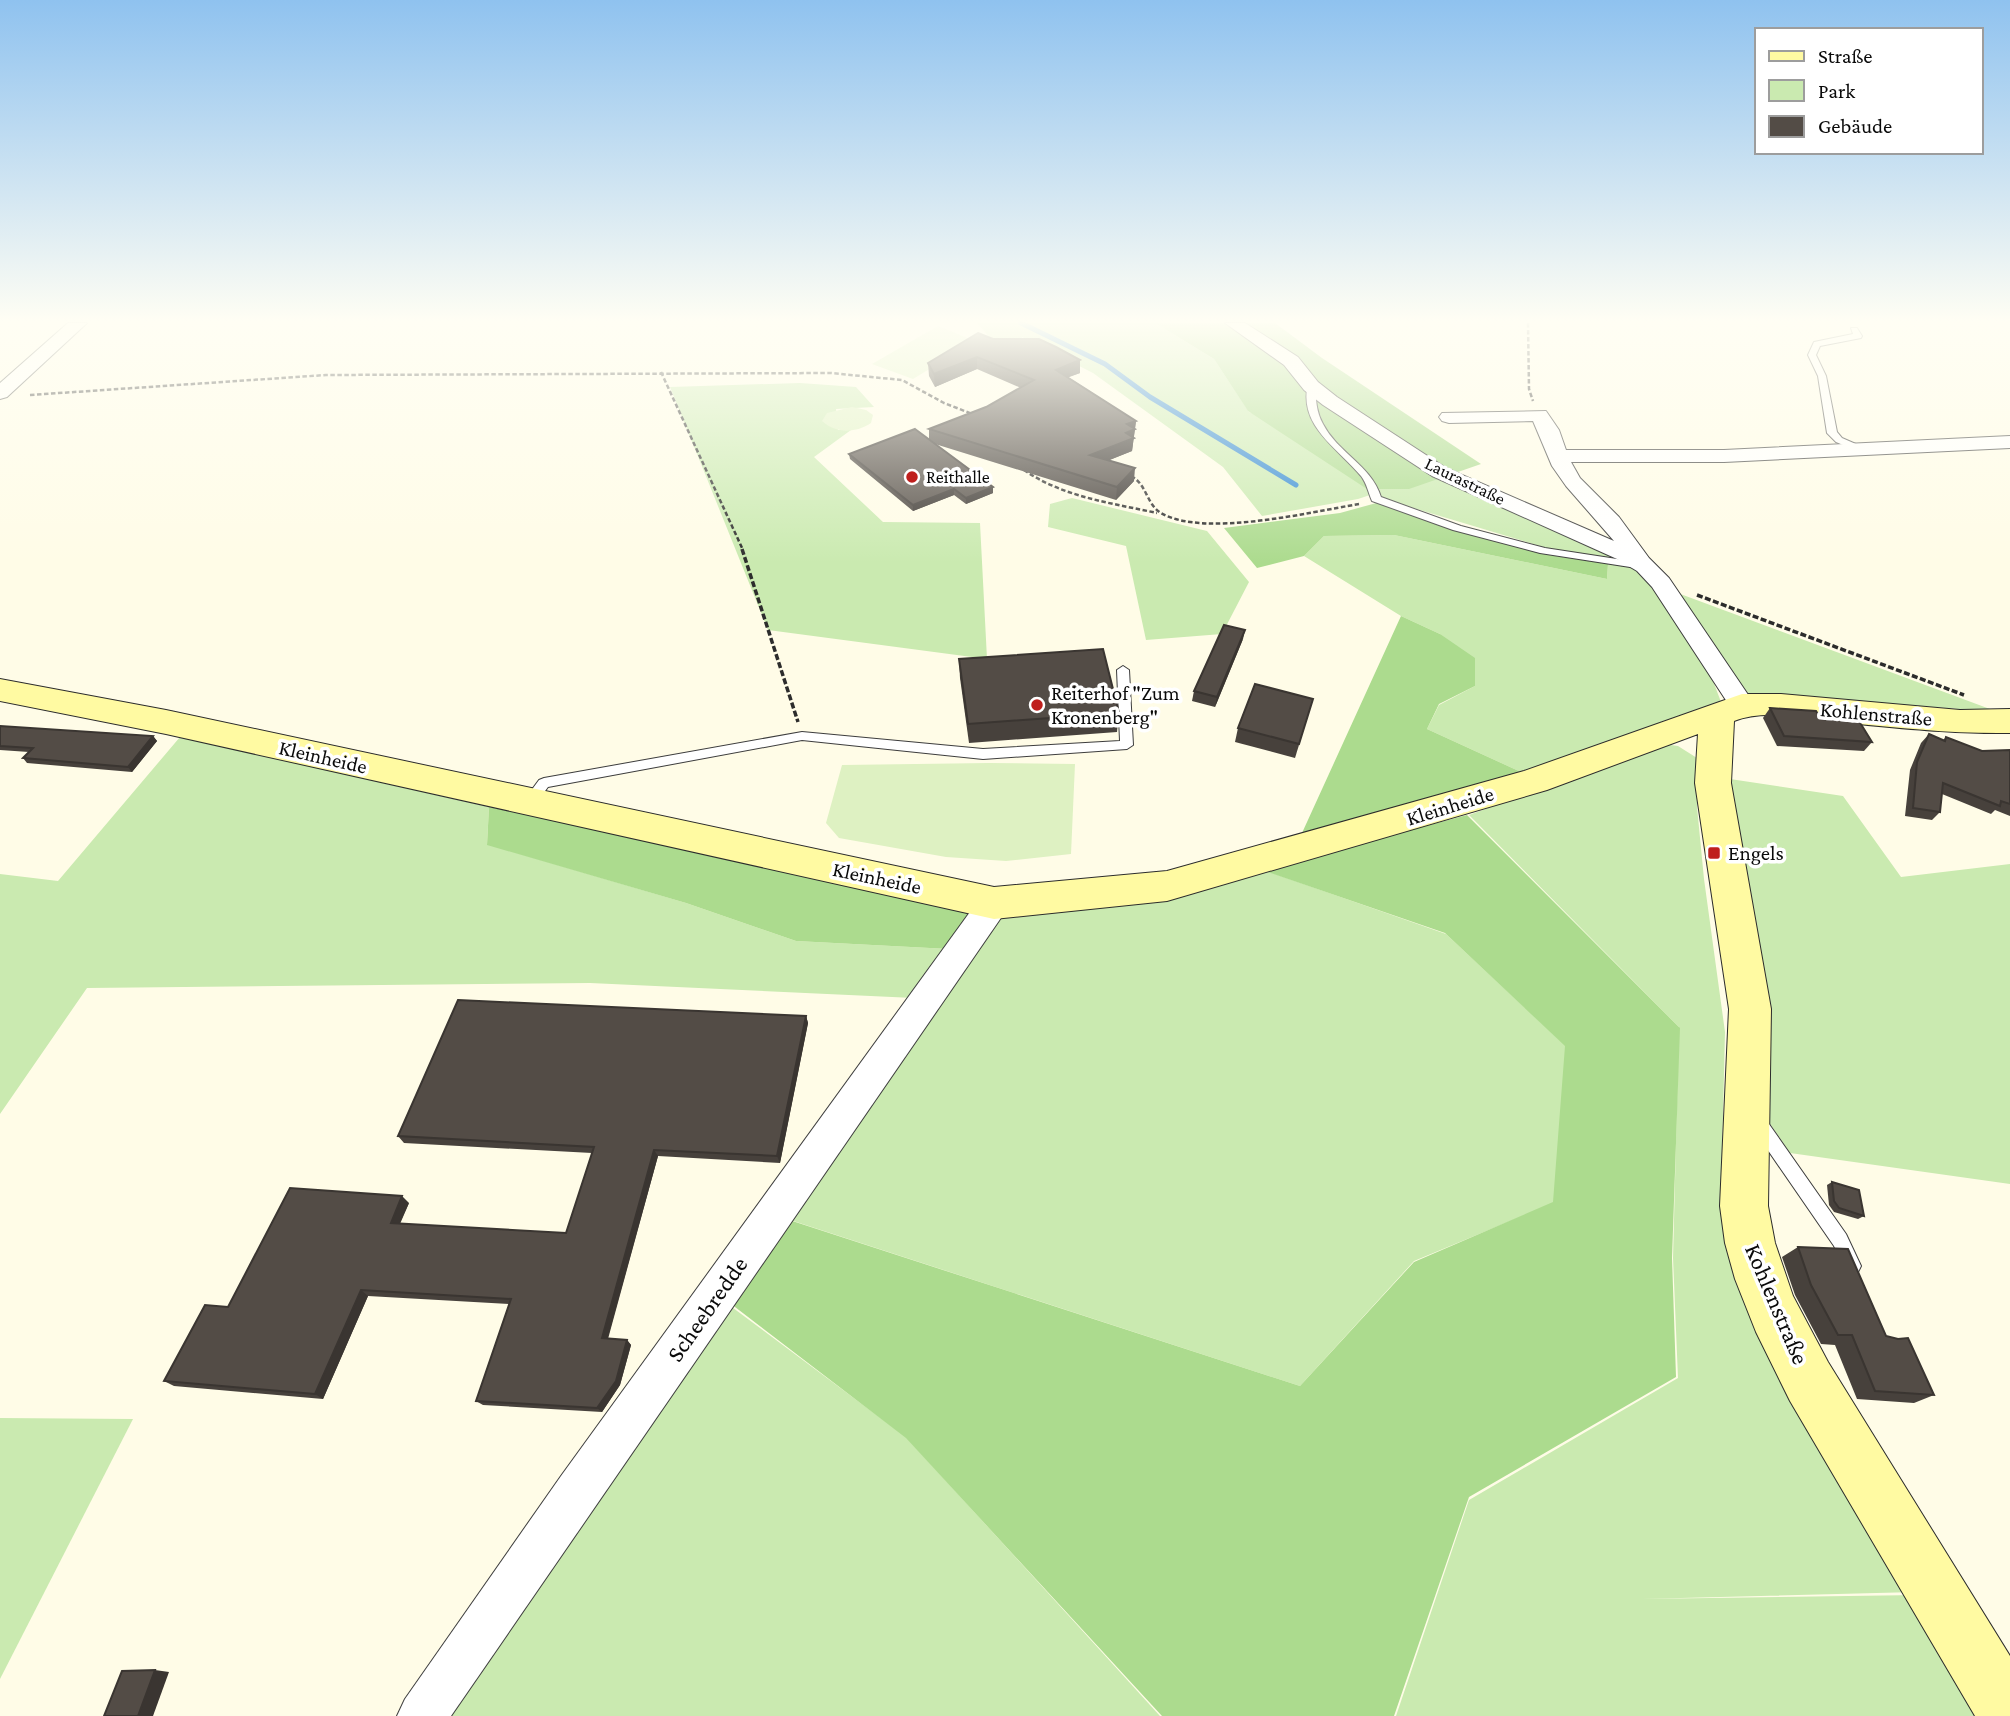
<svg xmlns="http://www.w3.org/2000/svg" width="2010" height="1716" font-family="'Crimson Pro',serif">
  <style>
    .green { fill: #caeab0 }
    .forest { fill: #acdb8e }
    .pitch { fill: #def1c2 }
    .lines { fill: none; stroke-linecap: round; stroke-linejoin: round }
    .stream { stroke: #2d87d3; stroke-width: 5 }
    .lane-casing { stroke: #3d3d3d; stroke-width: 2 }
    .street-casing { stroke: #3d3d3d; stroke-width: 2 }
    .secondary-casing { stroke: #2c2c2c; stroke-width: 2 }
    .path-far1 { stroke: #2c2c2c; stroke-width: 2.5; stroke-dasharray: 4.5 2.5; stroke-linecap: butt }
    .path { stroke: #2c2c2c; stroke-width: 3.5; stroke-dasharray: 6 2.5; stroke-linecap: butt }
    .lane { fill: #fff; fill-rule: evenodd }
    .street { fill: #fff; fill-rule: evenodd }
    .secondary { fill: #fffaa2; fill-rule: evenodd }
    .wall { fill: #47413c }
    .shaded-wall { fill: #3a3531 }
    .building { fill: #534c46; stroke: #3a3531; stroke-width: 2 }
    .poi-dot { fill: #bf1f1d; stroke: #fff; stroke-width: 2.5 }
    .labels { text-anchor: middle; stroke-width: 7; stroke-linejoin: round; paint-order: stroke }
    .far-poi-label { font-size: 18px; fill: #0a0a0a; stroke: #fff; text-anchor: start }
    .far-street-label { font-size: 18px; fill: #0a0a0a; stroke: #fff }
    .poi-label { font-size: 21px; fill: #0a0a0a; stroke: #fff; text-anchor: start }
    .street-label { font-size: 21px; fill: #0a0a0a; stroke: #fff }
    .near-street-label { font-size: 24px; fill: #0a0a0a; stroke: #fff }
  </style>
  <rect width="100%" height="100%" fill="#fffce7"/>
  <g class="green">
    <polygon points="977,323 1155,323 1214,359 1249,412 1442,477 1628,560 1550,549 1370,495 1358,499 1262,516 1223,467 1093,373 1022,337 1024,350 1000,349"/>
    <polygon points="800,383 856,387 874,407 836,409 838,430 851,430 814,457 883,522 980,523 987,659 768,630 670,387"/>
    <polygon points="1072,498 1207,531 1249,582 1222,634 1146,640 1126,546 1048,527 1050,504"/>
    <polygon points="1394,535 1607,579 1608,564 1637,568 1679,622 1707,665 1721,702 1521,772 1427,729 1439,705 1475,686 1440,634 1401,616 1304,556 1324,536"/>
    <polygon points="1675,592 1998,712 1747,693"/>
    <polygon points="180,737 489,807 487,844 686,903 796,941 949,949 914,998 590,983 87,988 0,1114 0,874 58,881"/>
    <polygon points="1664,744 1678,746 1697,758 1697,807 1704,879 1725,1032 1721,1199 1916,1592 1641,1599 1919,1595 1987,1716 1396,1716 1469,1500 1678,1378 1673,1258 1679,1027 1469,815"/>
    <polygon points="1730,779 1843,796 1901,877 2010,864 2010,1184 1790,1153 1766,1118"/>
    <polygon points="1261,869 1446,934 1567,1047 1554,1203 1414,1261 1300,1386 781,1217 999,909"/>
    <polygon points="721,1299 906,1437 1160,1716 434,1716"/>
    <polygon points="0,1418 133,1419 0,1679"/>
  </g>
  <g class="forest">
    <polygon points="1155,323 1275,323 1322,358 1481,464 1409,489 1367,489 1248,411 1214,359"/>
    <polygon points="1380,502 1462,530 1549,555 1608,564 1607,579 1394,535 1324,536 1304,556 1257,568 1224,528 1340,513"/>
    <polygon points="1401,616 1440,634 1475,658 1475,686 1439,704 1427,729 1521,772 1302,833"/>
    <polygon points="489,807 976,909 949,949 796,941 686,903 487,845"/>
    <polygon points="1467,815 1680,1028 1672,1258 1676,1377 1469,1497 1394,1716 1162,1716 906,1438 722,1297 780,1217 1300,1386 1414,1262 1553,1202 1565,1046 1445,933 1262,870"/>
  </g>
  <g class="pitch">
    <polygon points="938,326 975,341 913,379 872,364"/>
    <path d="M852,407L866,410L873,415L871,423C856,433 836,434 822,421L827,413Z"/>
    <polygon points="989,763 1075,764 1071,854 1006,861 946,857 839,838 826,823 842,765"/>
  </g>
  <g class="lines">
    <polyline class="stream" points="1021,323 1105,364 1150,397 1296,485"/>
    <g class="lane-casing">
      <g id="lane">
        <polygon points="1851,328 1857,328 1862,336 1861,338 1820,346 1816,355 1826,376 1837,432 1842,438 1865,448 1865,452 1862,453 1836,442 1827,433 1818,376 1808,355 1814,342 1853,334"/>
        <path d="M1308,384L1315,386C1316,399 1316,412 1323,424C1338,453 1371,465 1381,497L1461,526L1545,548L1643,563L1648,566L1643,569L1540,553L1453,530L1372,501C1368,492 1367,484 1361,476C1338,448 1298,426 1308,384Z"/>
        <polygon points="1123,666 1129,670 1133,745 1127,749 983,759 802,740 548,787 534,806 524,806 522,803 539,780 544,778 802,732 983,749 1120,741 1117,670"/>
        <polygon points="1758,1114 1764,1117 1846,1234 1861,1266 1858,1272 1852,1275 1846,1272 1834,1246 1752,1127 1750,1122 1752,1117"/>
      </g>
    </g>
    <g class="street-casing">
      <g id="street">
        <polygon points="68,323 87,323 7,397 0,399 0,383"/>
        <polygon points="1225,323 1245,323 1298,357 1318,382 1337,397 1446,468 1614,541 1566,486 1552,466 1533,421 1449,423 1442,421 1439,417 1442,413 1546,411 1559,430 1566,450 1724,450 2010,436 2010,448 1724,462 1571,462 1580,478 1619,517 1649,558 1669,578 1755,705 1751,711 1742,714 1733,711 1652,587 1637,571 1617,559 1432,476 1323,405 1304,390 1284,365"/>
        <polygon points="994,891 1005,894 1009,903 1005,912 451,1716 397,1716 405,1699 561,1476 983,894"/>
      </g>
    </g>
    <g class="secondary-casing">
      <path id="secondary" d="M0,679L166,710L994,887L1167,871L1524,771L1742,694H1781L1960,710L2010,709V733C1955,734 1902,728 1847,723C1812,720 1767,708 1734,721L1731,783L1771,1009L1768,1206L1775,1243L1793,1296L1828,1362L2010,1656V1716H1975L1790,1401L1756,1332L1735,1279L1725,1243L1720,1206L1729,1009L1695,783L1698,734L1547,790L1167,901L994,919L166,734L0,701Z"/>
    </g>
    <g class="path-far1">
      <polyline points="1528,323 1529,389 1533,401"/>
      <polyline points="661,372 743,550"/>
      <polyline points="30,395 326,375 831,373 902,380 944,403 975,415"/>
      <path d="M1024,470C1063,497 1111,503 1157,513"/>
      <path d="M1131,476C1147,484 1146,504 1161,513C1204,538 1310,512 1359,504"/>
    </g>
    <g class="path">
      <polyline points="742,549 798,722"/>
      <polyline points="1697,595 1964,695"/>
    </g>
    <use href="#lane" class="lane"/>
    <use href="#street" class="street"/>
    <use href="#secondary" class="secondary"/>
  </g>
  <g class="wall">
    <polygon points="993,339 1080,360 1080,373 1068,377 1136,421 1132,451 1109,460 1134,481 1116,500 935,444 993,487 993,493 966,504 954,495 913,511 850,459 849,454 929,439 929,429 986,407 1021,388 977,369 935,387 929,376 928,363"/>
    <polygon points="1243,639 1215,707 1192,701 1194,691"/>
    <polygon points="959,659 1119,713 1117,732 969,743 960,678"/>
    <polygon points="1313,699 1295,758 1235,742 1238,728"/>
    <polygon points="1770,708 1821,719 1872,742 1864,751 1777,746 1763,718"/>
    <polygon points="0,726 153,736 157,741 132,772 27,763 23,758 29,752 0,750"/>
    <polygon points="1929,734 1943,740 1946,737 1982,751 2010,750 2010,816 1995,810 1991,814 1942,794 1940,812 1932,820 1905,816 1910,770 1921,743"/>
    <polygon points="806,1016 808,1023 780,1163 658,1156 608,1339 627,1340 631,1345 620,1385 602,1412 483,1405 476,1401 509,1304 368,1296 323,1399 174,1386 164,1381 228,1307 409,1203 400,1224 566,1233 592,1153 404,1143 398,1136"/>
    <polygon points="1832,1182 1864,1216 1858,1219 1834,1212 1829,1205 1827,1185"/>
    <polygon points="1798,1247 1886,1336 1934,1395 1914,1403 1857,1399 1835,1345 1821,1344 1795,1295 1782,1257"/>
  </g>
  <g class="shaded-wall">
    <polygon points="977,357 977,369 935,387 934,374"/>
    <polygon points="1080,360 1080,373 1056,382 1056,370"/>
    <polygon points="1136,421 1132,451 1090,468 1090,455 1127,424"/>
    <polygon points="1135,468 1134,481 1116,500 1117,487"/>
    <polygon points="993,487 993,493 966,504 966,498"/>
    <polygon points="954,489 954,495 913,511 913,505"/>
    <polygon points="1245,630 1243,639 1215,707 1217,697"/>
    <polygon points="153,736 157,741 132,772 128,767"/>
    <polygon points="806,1016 808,1023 780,1163 777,1156"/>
    <polygon points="654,1150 658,1156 606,1344 602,1338"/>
    <polygon points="402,1196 409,1203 397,1229 391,1223"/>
    <polygon points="361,1290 368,1296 323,1399 315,1394"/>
    <polygon points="627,1340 631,1345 620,1385 602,1412 597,1408"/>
    <polygon points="155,1670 169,1672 153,1716 138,1716"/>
  </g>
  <g class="building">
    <polygon points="978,333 993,339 1039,339 1056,347 1080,360 1056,370 1136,421 1127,424 1135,429 1126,433 1134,438 1090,455 1135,468 1117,487 929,429 986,407 1034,380 977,357 934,374 928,363"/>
    <polygon points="915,429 993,487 966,498 954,489 913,505 849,454"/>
    <polygon points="1224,625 1245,630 1217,697 1194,691"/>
    <polygon points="1103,649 1119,713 968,724 959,659"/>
    <polygon points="1255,684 1313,699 1299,744 1238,728"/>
    <polygon points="1770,708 1816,711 1821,719 1859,721 1872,742 1784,736"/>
    <polygon points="0,726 153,736 128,767 23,758 33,748 0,746"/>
    <polygon points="1929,734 1945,741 1946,737 1982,751 2010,750 2010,804 2001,801 2000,806 1943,783 1940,812 1913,808 1917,762"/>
    <polygon points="458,1000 806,1016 777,1156 654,1150 602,1338 627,1340 616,1381 597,1408 476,1401 511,1299 361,1290 315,1394 164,1381 205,1305 228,1307 290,1188 402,1196 391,1223 566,1233 594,1147 398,1136"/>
    <polygon points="1832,1182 1859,1190 1864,1216 1839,1208 1834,1201"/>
    <polygon points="1798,1247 1848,1249 1886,1336 1898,1339 1908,1338 1934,1395 1875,1391 1852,1335 1838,1335 1811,1285"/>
    <polygon points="155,1670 138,1716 104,1716 122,1671"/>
  </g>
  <linearGradient id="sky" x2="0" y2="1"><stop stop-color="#8fc2ef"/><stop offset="0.57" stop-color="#fffef4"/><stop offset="1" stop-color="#fffef4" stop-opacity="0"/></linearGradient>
  <rect width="2010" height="563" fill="url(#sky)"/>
  <g class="poi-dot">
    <circle cx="912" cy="477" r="7"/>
    <circle cx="1037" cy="705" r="7"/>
    <rect x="1707" y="846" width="14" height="14" rx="3.5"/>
  </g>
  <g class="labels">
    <g class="far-poi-label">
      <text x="926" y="483">Reithalle</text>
    </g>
    <g class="far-street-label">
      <text transform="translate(1465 481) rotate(26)" y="6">Laurastraße</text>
    </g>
    <g class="poi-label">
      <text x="1051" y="700">Reiterhof "Zum<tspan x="1051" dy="24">Kronenberg"</tspan></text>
      <text x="1728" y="860">Engels</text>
    </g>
    <g class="street-label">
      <text transform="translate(1876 714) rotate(5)" y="7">Kohlenstraße</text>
      <text transform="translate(323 757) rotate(13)" y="7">Kleinheide</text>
      <text transform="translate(1450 806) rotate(-17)" y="7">Kleinheide</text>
      <text transform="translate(877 878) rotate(12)" y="7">Kleinheide</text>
    </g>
    <g class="near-street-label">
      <text transform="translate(1777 1304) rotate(67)" y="8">Kohlenstraße</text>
      <text transform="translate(707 1309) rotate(-55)" y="8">Scheebredde</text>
    </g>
  </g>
  <rect x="1755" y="28" width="228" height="126" fill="#ffffff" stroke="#9d9d9d" stroke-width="2"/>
  <rect x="1769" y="51" width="35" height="10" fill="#fffaa2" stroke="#9d9d9d" stroke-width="2"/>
  <text x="1818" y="63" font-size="21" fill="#0a0a0a">Straße</text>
  <rect x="1769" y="80" width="35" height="21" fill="#caeab0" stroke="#9d9d9d" stroke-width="2"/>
  <text x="1818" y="98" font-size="21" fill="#0a0a0a">Park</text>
  <rect x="1769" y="116" width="35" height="21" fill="#534c46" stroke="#9d9d9d" stroke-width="2"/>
  <text x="1818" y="133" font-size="21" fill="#0a0a0a">Gebäude</text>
</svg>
